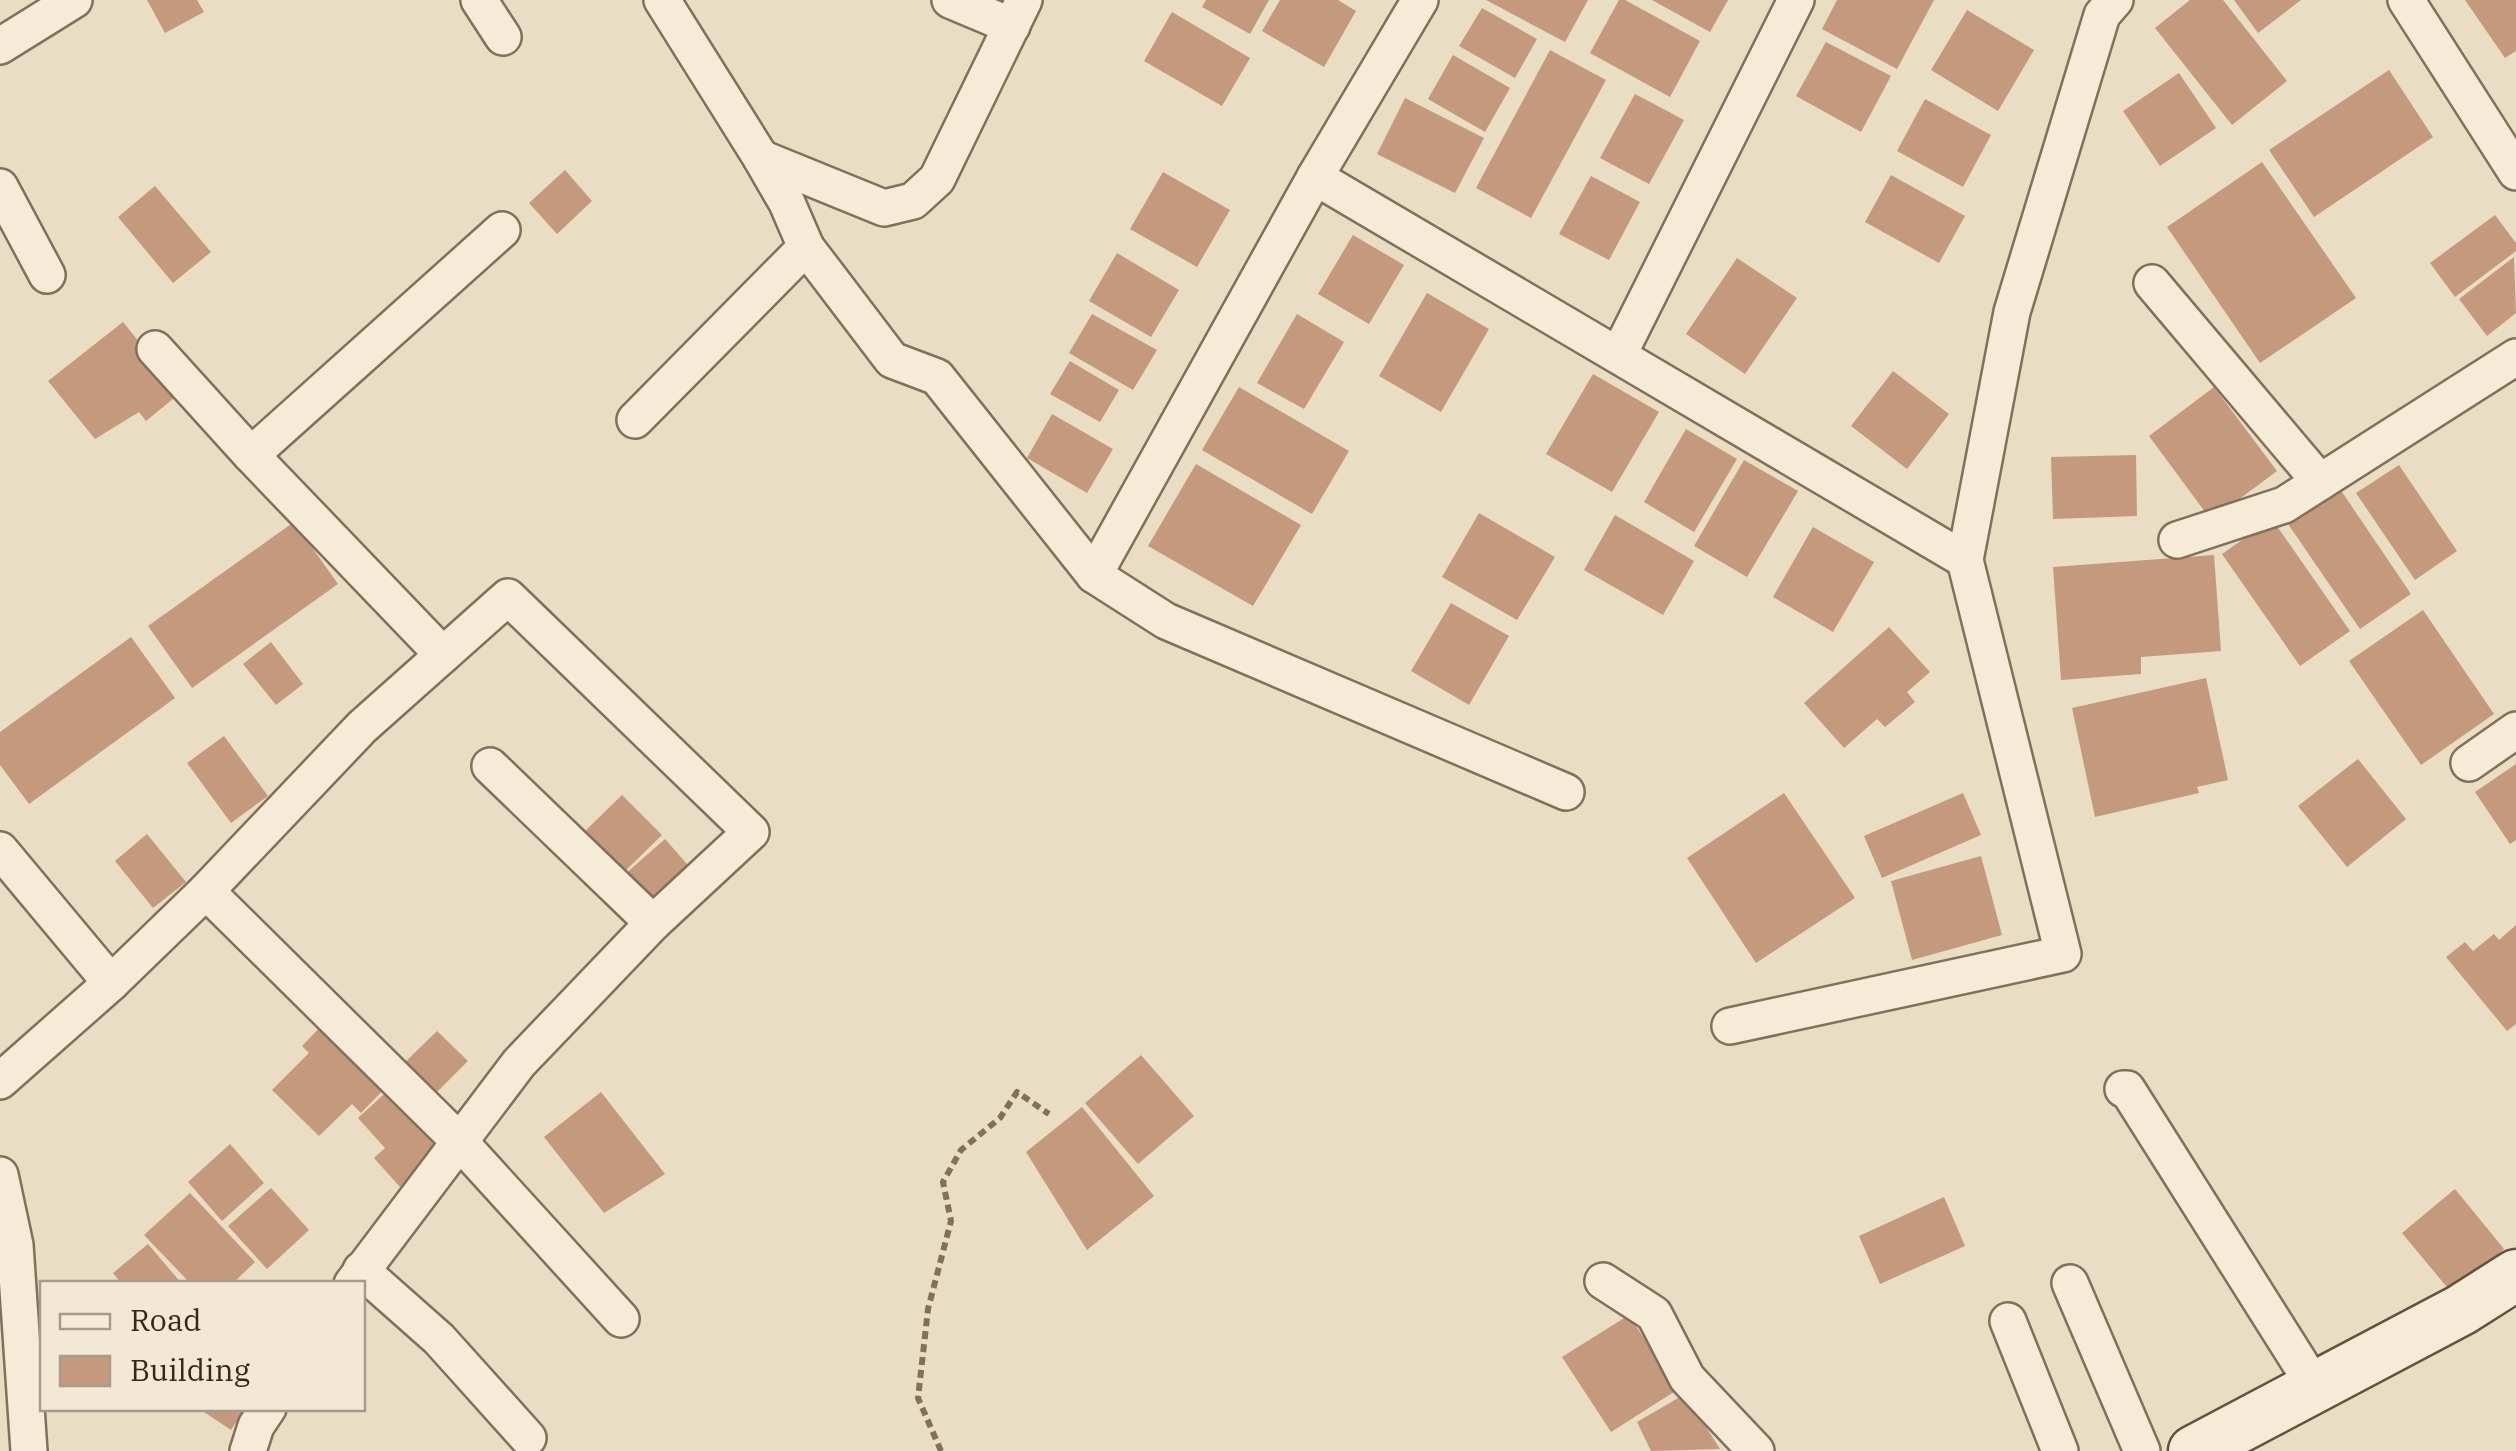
<svg xmlns="http://www.w3.org/2000/svg" width="2516" height="1451" font-family="'IBM Plex Serif',serif">
  <style>
    .building { fill: #c4997d }
    .lines { fill: none; stroke-linecap: round; stroke-linejoin: round }
    .street-casing { stroke: #826f5c; stroke-width: 40 }
    .secondary-casing { stroke: #64513f; stroke-width: 55 }
    .path { stroke: #826f5c; stroke-width: 6; stroke-dasharray: 8 5; stroke-linecap: butt }
    .street { stroke: #f5ebd6; stroke-width: 35 }
    .secondary { stroke: #f5ebd6; stroke-width: 50 }
  </style>
  <rect width="100%" height="100%" fill="#e9ddc4"/>
  <g class="building">
    <polygon points="147,0 197,0 204,12 165,33"/>
    <polygon points="1206,0 1269,0 1250,34 1202,7"/>
    <polygon points="1280,0 1338,0 1356,11 1324,67 1262,31"/>
    <polygon points="1486,0 1588,0 1565,42"/>
    <polygon points="1619,0 1625,0 1700,41 1670,97 1590,53"/>
    <polygon points="1652,0 1728,0 1710,32"/>
    <polygon points="1837,0 1934,0 1897,69 1822,29"/>
    <polygon points="2190,0 2223,0 2287,81 2232,125 2155,28"/>
    <polygon points="2234,0 2301,0 2258,33"/>
    <polygon points="2465,0 2516,0 2516,51 2505,58"/>
    <polygon points="1482,8 1537,39 1515,78 1459,46"/>
    <polygon points="1967,10 2034,50 1998,111 1931,70"/>
    <polygon points="1172,12 1250,58 1222,106 1144,61"/>
    <polygon points="1826,42 1891,76 1861,132 1796,96"/>
    <polygon points="1550,50 1606,80 1531,218 1476,188"/>
    <polygon points="1453,55 1510,88 1485,132 1428,99"/>
    <polygon points="2389,70 2433,137 2314,217 2269,150"/>
    <polygon points="2179,73 2216,128 2160,166 2123,111"/>
    <polygon points="1635,94 1684,120 1649,184 1600,158"/>
    <polygon points="1405,98 1484,138 1455,193 1377,154"/>
    <polygon points="1925,99 1991,135 1963,187 1897,151"/>
    <polygon points="2262,162 2356,298 2260,363 2167,227"/>
    <polygon points="565,170 592,201 557,234 529,203"/>
    <polygon points="1163,172 1230,210 1197,267 1130,229"/>
    <polygon points="1891,175 1965,216 1939,263 1865,222"/>
    <polygon points="1591,176 1640,202 1609,260 1559,234"/>
    <polygon points="155,186 211,252 173,283 118,217"/>
    <polygon points="2495,215 2516,243 2516,251 2455,297 2430,263"/>
    <polygon points="1353,235 1404,265 1369,324 1318,294"/>
    <polygon points="1117,253 1179,290 1151,337 1089,301"/>
    <polygon points="2514,257 2516,313 2487,336 2459,299"/>
    <polygon points="1737,258 1797,298 1745,374 1686,334"/>
    <polygon points="1427,293 1489,329 1441,412 1379,376"/>
    <polygon points="1092,314 1157,350 1133,390 1069,353"/>
    <polygon points="1297,314 1344,342 1304,409 1257,383"/>
    <polygon points="123,322 180,393 146,421 139,412 95,439 48,381"/>
    <polygon points="1070,361 1119,390 1100,422 1050,394"/>
    <polygon points="1893,371 1949,414 1907,469 1851,426"/>
    <polygon points="1593,374 1659,412 1612,492 1546,454"/>
    <polygon points="1239,387 1349,451 1312,514 1202,450"/>
    <polygon points="2214,387 2277,471 2211,520 2149,436"/>
    <polygon points="1052,414 1113,449 1087,493 1027,458"/>
    <polygon points="1686,429 1737,459 1694,532 1644,502"/>
    <polygon points="2136,455 2137,516 2053,519 2051,457"/>
    <polygon points="1744,460 1798,491 1747,577 1694,546"/>
    <polygon points="1196,464 1301,525 1253,606 1148,546"/>
    <polygon points="2399,465 2457,551 2415,580 2356,493"/>
    <polygon points="2340,489 2411,594 2360,629 2288,524"/>
    <polygon points="1479,513 1555,557 1517,620 1442,577"/>
    <polygon points="1615,515 1694,561 1663,615 1584,570"/>
    <polygon points="2272,519 2350,631 2300,666 2222,554"/>
    <polygon points="294,522 338,584 192,688 148,626"/>
    <polygon points="1813,527 1874,562 1833,632 1773,597"/>
    <polygon points="2214,555 2221,651 2141,657 2141,674 2061,680 2053,567"/>
    <polygon points="1451,603 1509,636 1469,705 1411,671"/>
    <polygon points="2423,610 2494,714 2421,765 2349,661"/>
    <polygon points="1889,627 1930,672 1907,692 1915,702 1885,727 1877,719 1844,748 1804,703"/>
    <polygon points="131,637 175,698 29,804 0,765 0,732"/>
    <polygon points="271,642 303,684 276,705 243,664"/>
    <polygon points="2206,678 2228,780 2197,787 2199,793 2095,817 2072,708"/>
    <polygon points="224,736 268,796 231,823 187,763"/>
    <polygon points="2358,759 2406,819 2347,867 2298,806"/>
    <polygon points="2516,764 2516,840 2510,844 2475,792"/>
    <polygon points="1784,793 1855,898 1756,963 1687,858"/>
    <polygon points="1963,793 1981,835 1882,878 1864,836"/>
    <polygon points="622,795 662,835 619,877 579,837"/>
    <polygon points="147,834 186,882 153,908 115,861"/>
    <polygon points="665,839 694,872 652,910 623,876"/>
    <polygon points="1981,856 2002,935 1912,960 1891,881"/>
    <polygon points="2516,925 2516,1024 2507,1031 2446,957 2465,942 2473,951 2494,934 2499,940"/>
    <polygon points="330,1017 393,1080 361,1113 352,1104 319,1136 272,1090 309,1053 302,1046"/>
    <polygon points="437,1031 468,1061 426,1103 395,1072"/>
    <polygon points="1141,1055 1194,1116 1138,1164 1085,1103"/>
    <polygon points="394,1085 448,1144 400,1187 374,1158 385,1148 358,1118"/>
    <polygon points="601,1092 665,1174 604,1213 544,1137"/>
    <polygon points="1082,1107 1154,1196 1087,1250 1026,1152"/>
    <polygon points="230,1144 264,1183 222,1221 188,1182"/>
    <polygon points="271,1188 309,1230 267,1269 228,1226"/>
    <polygon points="2455,1189 2504,1249 2451,1292 2402,1233"/>
    <polygon points="190,1193 255,1262 232,1284 191,1284 144,1235"/>
    <polygon points="1944,1197 1965,1246 1880,1284 1859,1236"/>
    <polygon points="148,1244 182,1284 122,1284 113,1273"/>
    <polygon points="1629,1315 1677,1390 1611,1432 1562,1357"/>
    <polygon points="1685,1394 1720,1449 1651,1451 1637,1422"/>
    <polygon points="198,1408 245,1408 231,1430"/>
  </g>
  <g class="lines">
    <g class="street-casing">
      <g id="street">
        <polyline points="479,0 503,37"/>
        <polyline points="662,0 761,158 787,203 806,247 892,360 937,377 1094,575 1166,621 1566,792"/>
        <polyline points="950,0 1012,26"/>
        <polyline points="2406,0 2516,172"/>
        <polyline points="0,46 74,0"/>
        <polyline points="761,158 884,208 913,201 937,179 1024,0"/>
        <polyline points="1315,177 1965,560"/>
        <polyline points="0,187 47,275"/>
        <polyline points="2152,283 2320,482"/>
        <polyline points="155,349 251,455 443,655"/>
        <polyline points="1619,354 1796,0"/>
        <polyline points="635,420 806,247"/>
        <polyline points="251,455 502,230"/>
        <polyline points="2177,540 2284,505 2516,357"/>
        <polyline points="1094,575 1315,177 1420,0"/>
        <polyline points="2469,763 2516,730"/>
        <polyline points="490,766 653,923"/>
        <polyline points="0,850 111,983"/>
        <polyline points="206,891 459,1141 621,1319"/>
        <polyline points="1730,1026 2063,954 1965,560 2012,312 2102,15 2115,0"/>
        <polyline points="0,1081 111,983 206,891 362,727 508,597 751,832 653,923 519,1063 352,1284"/>
        <polyline points="2123,1089 2127,1089 2315,1387"/>
        <polyline points="0,1175 15,1245 29,1451"/>
        <polyline points="361,1270 439,1339 528,1438"/>
        <polyline points="1603,1281 1654,1314 1687,1378 1756,1451"/>
        <polyline points="2070,1283 2142,1451"/>
        <polyline points="2008,1321 2060,1451"/>
        <polyline points="248,1451 256,1426 268,1408"/>
      </g>
    </g>
    <g class="secondary-casing">
      <polyline id="secondary" points="2194,1451 2461,1310 2516,1275"/>
    </g>
    <polyline class="path" points="941,1451 918,1398 928,1309 951,1221 943,1182 961,1150 1000,1118 1017,1092 1049,1114"/>
    <use href="#street" class="street"/>
    <use href="#secondary" class="secondary"/>
  </g>
  <rect x="40" y="1281" width="325" height="130" fill="#f2e8d3" stroke="#a69b8b" stroke-width="2.5"/>
  <rect x="60" y="1314" width="50" height="15" fill="#f5ebd6" stroke="#a69b8b" stroke-width="2.5"/>
  <text x="130" y="1331" font-size="30" fill="#33281f">Road</text>
  <rect x="60" y="1356" width="50" height="30" fill="#c4997d" stroke="#a69b8b" stroke-width="2.5"/>
  <text x="130" y="1381" font-size="30" fill="#33281f">Building</text>
</svg>
